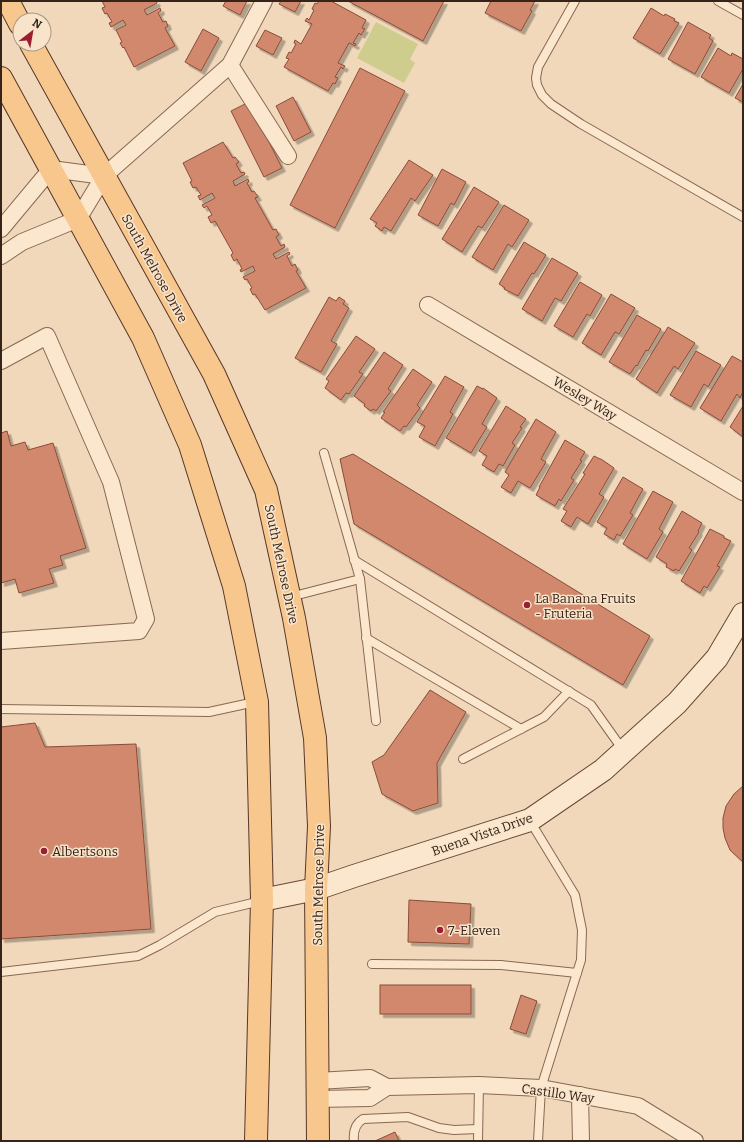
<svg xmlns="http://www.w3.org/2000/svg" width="744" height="1142" font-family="Bitter,serif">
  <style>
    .green { fill: #cfcd8e }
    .building { fill: #d2886d; stroke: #894c38; filter: url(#shadow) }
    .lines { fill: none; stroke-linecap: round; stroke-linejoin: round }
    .lane-casing { stroke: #886853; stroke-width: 10 }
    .street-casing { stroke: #886853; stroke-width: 18 }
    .secondary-casing { stroke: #694937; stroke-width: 24 }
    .primary-casing { stroke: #553728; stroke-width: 24 }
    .lane { stroke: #fbe7cd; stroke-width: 8 }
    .street { stroke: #fbe7cd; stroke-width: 16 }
    .secondary { stroke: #fbe7cd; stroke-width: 22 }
    .primary { stroke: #f8c78d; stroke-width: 22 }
    .poi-dot { fill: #9b1f32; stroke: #f8e4ca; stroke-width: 1.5 }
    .labels { text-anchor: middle; stroke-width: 3; stroke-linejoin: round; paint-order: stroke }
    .street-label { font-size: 13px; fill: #362319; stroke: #f8e4ca }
    .poi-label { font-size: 13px; fill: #362319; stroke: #f8e4ca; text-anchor: start }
  </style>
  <defs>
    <filter id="shadow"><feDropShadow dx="3.5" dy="3.5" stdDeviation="0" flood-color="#0004"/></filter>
  </defs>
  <rect width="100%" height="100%" fill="#f1d8ba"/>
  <polygon class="green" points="376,22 418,44 410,59 415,63 404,83 357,58"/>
  <g class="building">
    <polygon points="102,1 156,1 157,3 144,10 147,15 160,8 161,11 158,13 163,22 166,21 168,26 165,28 175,46 134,67 124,47 123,48 120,43 122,42 116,30 126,25 123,20 111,27 109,23 112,22 107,13 105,14 102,8 105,7"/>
    <polygon points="226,1 247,1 240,15 223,6"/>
    <polygon points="281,1 301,1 295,12 279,4"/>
    <polygon points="319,1 331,1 366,20 362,28 365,29 361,35 359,33 353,43 356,44 355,46 349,43 338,63 345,66 343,69 341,67 335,77 338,78 335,84 333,83 328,91 284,67 289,59 286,58 289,52 291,53 296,44 294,43 295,40 301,44 312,24 305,21 307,18 309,20 314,10 312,9 315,3 317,4"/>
    <polygon points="348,1 444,1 423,41"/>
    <polygon points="491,1 535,1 530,10 532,11 521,31 485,13"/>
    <polygon points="651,8 664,16 665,14 675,19 674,21 679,23 660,54 633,38"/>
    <polygon points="688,22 711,35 709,38 713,41 695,74 668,59"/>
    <polygon points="203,29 219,38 201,71 185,62"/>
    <polygon points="265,30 282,38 273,55 256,46"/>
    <polygon points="718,48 731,56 732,53 743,59 743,69 729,93 701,77"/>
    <polygon points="360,68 405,91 335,228 290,205"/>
    <polygon points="743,84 743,102 735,98"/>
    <polygon points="293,97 311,132 294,141 276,106"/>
    <polygon points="249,102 282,168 264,177 231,111"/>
    <polygon points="223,142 233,158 235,157 239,162 236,164 241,173 244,172 245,174 233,181 235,186 248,179 249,182 247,183 252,192 254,191 258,197 255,198 273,230 276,229 279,235 276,237 281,246 284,244 285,247 273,254 276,259 289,252 290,254 287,256 292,266 295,264 298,270 296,271 306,288 265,310 255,294 253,295 250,289 252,288 247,279 245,280 243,277 255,271 253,266 241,272 240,270 242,269 237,259 234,261 231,255 233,253 215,221 211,223 208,217 212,215 207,206 204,208 202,205 215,198 212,193 200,200 198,196 201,195 196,187 193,188 190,182 192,181 183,163"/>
    <polygon points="409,160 433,175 415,201 411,198 391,231 384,227 382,231 375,226 377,223 370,219"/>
    <polygon points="442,169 466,182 454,205 451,203 438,226 418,215"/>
    <polygon points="474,187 499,202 482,228 478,226 462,252 442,239"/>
    <polygon points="504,205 529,220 512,247 508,244 493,270 472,257"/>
    <polygon points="524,242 546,255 534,274 532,273 518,296 504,289 505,288 499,284"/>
    <polygon points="552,258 578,273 561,301 555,298 542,321 522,309"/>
    <polygon points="580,282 602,295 590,316 587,314 573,337 554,326"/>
    <polygon points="611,294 635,308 619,334 615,332 601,355 582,343"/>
    <polygon points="329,297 336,301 339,297 345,301 343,304 349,308 331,341 337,344 321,372 295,358"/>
    <polygon points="637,315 661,329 648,351 646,350 637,366 636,365 630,374 609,362"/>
    <polygon points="668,327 695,343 678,369 674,366 657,393 636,379"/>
    <polygon points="356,336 375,349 359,372 363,374 349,394 346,393 341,400 325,388 329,381 326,379"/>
    <polygon points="696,351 721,365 708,387 704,384 691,407 670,395"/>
    <polygon points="384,352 403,365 388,389 391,391 376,411 373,409 371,411 364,406 365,404 354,396"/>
    <polygon points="732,356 743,362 743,392 740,398 737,394 721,421 700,408"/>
    <polygon points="413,369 432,382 417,405 420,408 406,427 404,426 400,431 381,418 385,412 383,412"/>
    <polygon points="445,376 464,387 450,412 453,414 435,446 419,437 425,426 417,422"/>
    <polygon points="477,386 483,389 483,388 497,398 482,424 487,427 471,453 446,438"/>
    <polygon points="506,406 526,419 520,427 522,428 512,443 515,445 503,466 499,464 494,472 482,465 487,456 479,451"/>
    <polygon points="743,406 743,437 730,427"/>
    <polygon points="536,419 556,432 541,459 546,462 530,488 518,481 511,493 501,487 509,475 505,472"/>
    <polygon points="7,431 11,446 25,442 28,450 53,443 86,548 60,556 63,565 49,569 54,583 19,593 15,579 1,583 1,433"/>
    <polygon points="565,440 585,452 580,460 582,461 571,478 574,480 561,501 559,499 555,506 536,495 540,487 539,487"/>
    <polygon points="353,454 650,636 623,685 354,524 340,459"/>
    <polygon points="594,456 600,459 601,459 614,468 599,494 604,497 588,524 577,517 571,527 561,521 567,511 563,509 585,474 583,473"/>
    <polygon points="623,477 643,489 630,513 633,515 620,536 617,534 614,540 604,534 607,528 597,522"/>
    <polygon points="653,491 673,502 659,529 663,532 647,559 623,544"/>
    <polygon points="682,511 702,523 698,531 699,532 689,548 692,550 679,571 675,569 674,571 666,567 667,564 656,557"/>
    <polygon points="710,529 724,536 724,538 731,541 717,566 720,567 707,588 704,586 700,593 681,581"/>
    <polygon points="430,690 466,712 437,763 438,803 413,811 382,794 372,762 384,755"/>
    <polygon points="35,723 45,747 136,744 151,929 1,939 1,727"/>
    <polygon points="743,786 743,862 730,850 725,838 723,828 723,818 726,806 734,794"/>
    <polygon points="409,900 471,904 469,944 408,942"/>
    <rect x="380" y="985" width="91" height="29"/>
    <polygon points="521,995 537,1001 526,1034 510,1029"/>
    <polygon points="395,1132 399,1141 375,1141"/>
  </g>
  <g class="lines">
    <g class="lane-casing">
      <g id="lane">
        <polyline points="575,1 538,67 536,78 537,85 542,95 551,104 581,124 743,217"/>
        <polyline points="718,1 743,15"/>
        <polyline points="354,560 591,705 623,750"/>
        <polyline points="360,579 376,721"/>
        <polyline points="290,597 360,579 324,453"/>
        <polyline points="366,638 521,729"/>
        <polyline points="1,709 209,712 255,702"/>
        <polyline points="463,759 544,717 569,691"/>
        <polyline points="530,821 575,895 582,930 581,960 541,1088 538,1141"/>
        <polyline points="372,964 501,965 577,973"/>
        <polyline points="1,972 138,956 160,945 215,912 261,901"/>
        <path d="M354,1141C353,1132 355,1124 363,1119L408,1117L439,1128L454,1130L478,1129"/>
        <polyline points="478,1141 479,1085"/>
      </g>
    </g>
    <g class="street-casing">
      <g id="street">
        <polyline points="230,65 288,156"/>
        <polyline points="104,176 230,65 264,1"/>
        <polyline points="1,229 51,169 104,176 78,219 22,242 1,256"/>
        <polyline points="428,305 743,492"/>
        <polyline points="1,361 47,336 111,482 146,619 139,631 1,641"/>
        <polyline points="317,1081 370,1078 387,1087 479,1085 541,1088 638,1106 695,1141"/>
        <polyline points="580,1095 581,1141"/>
        <polyline points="317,1099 370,1098 387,1087"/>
      </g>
    </g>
    <g class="secondary-casing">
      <polyline id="secondary" points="262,900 316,889 354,876 530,820 603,770 677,703 717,658 743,614"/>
    </g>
    <g class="primary-casing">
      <g id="primary">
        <polyline points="8,1 20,24"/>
        <polyline points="31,44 214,374 266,490 294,618 315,738 319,826 316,889 318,1141"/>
        <polyline points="1,78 143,338 190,445 234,586 257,702 262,900 256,1141"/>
      </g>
    </g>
    <use href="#lane" class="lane"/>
    <use href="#street" class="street"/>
    <use href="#secondary" class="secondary"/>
    <use href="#primary" class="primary"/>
  </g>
  <g class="poi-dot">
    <circle cx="527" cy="605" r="4"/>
    <circle cx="44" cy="851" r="4"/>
    <circle cx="440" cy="930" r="4"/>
  </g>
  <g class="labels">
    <g class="street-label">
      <text transform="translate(155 268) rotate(61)" y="5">South Melrose Drive</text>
      <text transform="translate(585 398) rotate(31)" y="5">Wesley Way</text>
      <text transform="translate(282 564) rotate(78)" y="5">South Melrose Drive</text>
      <text transform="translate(482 834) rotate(-19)" y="5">Buena Vista Drive</text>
      <text transform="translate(318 885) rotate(-89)" y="5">South Melrose Drive</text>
      <text transform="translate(558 1093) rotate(8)" y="5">Castillo Way</text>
    </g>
    <g class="poi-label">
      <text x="535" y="603">La Banana Fruits<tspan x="535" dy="15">- Fruteria</tspan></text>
      <text x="52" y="856">Albertsons</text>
      <text x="448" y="935">7-Eleven</text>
    </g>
  </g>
  <rect width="744" height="1142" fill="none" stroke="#362319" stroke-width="4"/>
  <g transform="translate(32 32) rotate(31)"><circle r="19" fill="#f8e4ca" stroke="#aa9783"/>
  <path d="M0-3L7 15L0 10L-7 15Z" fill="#9b1f32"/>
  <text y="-6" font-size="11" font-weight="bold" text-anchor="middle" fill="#362319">N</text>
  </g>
</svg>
